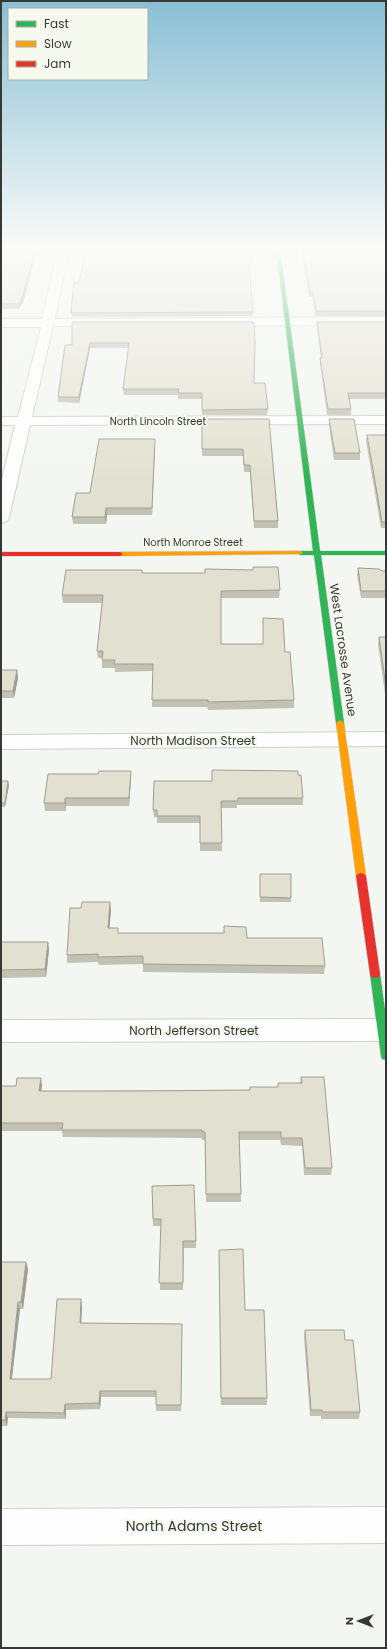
<svg xmlns="http://www.w3.org/2000/svg" width="387" height="1649" font-family="Poppins,sans-serif">
  <style>
    .lines { fill: none; stroke-linecap: round; stroke-linejoin: round }
    .street-casing { stroke: #ced0cc; stroke-width: 2 }
    .fast-casing { stroke: #ced0cc; stroke-width: 1 }
    .slow-casing { stroke: #ced0cc; stroke-width: 1 }
    .jam-casing { stroke: #ced0cc; stroke-width: 1 }
    .street { fill: #fdfefd; fill-rule: evenodd }
    .fast { fill: #30b455; fill-rule: evenodd }
    .slow { fill: #ff9f0a; fill-rule: evenodd }
    .jam { fill: #e5322d; fill-rule: evenodd }
    .wall { fill: #c2c2b4 }
    .shaded-wall { fill: #9e9e92 }
    .building { fill: #e2e1d1; stroke: #9e9e92 }
    .labels { text-anchor: middle; stroke-width: 4; stroke-linejoin: round; paint-order: stroke }
    .far-street-label { font-size: 10px; fill: #383935; stroke: #f5f9ee }
    .street-label { font-size: 12px; fill: #383935; stroke: #f5f9ee }
    .near-street-label { font-size: 14px; fill: #383935; stroke: #f5f9ee }
  </style>
  <rect width="100%" height="100%" fill="#f4f6f1"/>
  <g class="lines">
    <g class="street-casing">
      <g id="street">
        <polygon points="58,247 69,247 55,319 386,317 386,325 53,326 32,417 386,416 386,424 30,425 9,518 7,521 1,523 1,483 15,425 1,425 1,417 18,417 41,327 1,327 1,319 42,319"/>
        <polygon points="386,732 386,746 1,749 1,735"/>
        <polygon points="386,1019 386,1041 1,1042 1,1020"/>
        <polygon points="386,1507 386,1543 1,1545 1,1509"/>
      </g>
    </g>
    <g class="fast-casing">
      <g id="fast">
        <polygon points="1,247 298,247 280,248 320,551 386,551 386,555 321,555 344,723 343,725 337,725 336,723 314,555 300,555 297,553 300,551 313,551 276,248 1,249"/>
        <polygon points="375,970 379,971 380,974 386,1017 386,1060 382,1059 381,1056 370,974 371,971"/>
      </g>
    </g>
    <g class="slow-casing">
      <g id="slow">
        <polygon points="300,551 302,552 302,554 120,556 117,554 120,552"/>
        <polygon points="340,720 344,723 366,876 364,878 358,878 356,876 336,723"/>
      </g>
    </g>
    <g class="jam-casing">
      <g id="jam">
        <polygon points="1,552 120,552 123,554 120,556 1,556"/>
        <polygon points="361,873 364,874 366,876 380,974 379,977 375,978 371,977 370,974 356,876 358,874"/>
      </g>
    </g>
    <use href="#street" class="street"/>
    <use href="#fast" class="fast"/>
    <use href="#slow" class="slow"/>
    <use href="#jam" class="jam"/>
  </g>
  <g class="wall">
    <polygon points="301,247 386,247 386,316 315,316 313,297 309,297"/>
    <polygon points="1,248 36,248 36,252 24,299 19,309 1,309"/>
    <polygon points="252,262 252,266 249,266 253,316 72,317 71,313 79,282"/>
    <polygon points="72,322 254,383 268,409 267,415 202,415 202,399 178,399 178,395 124,395 123,389 129,348 90,348 79,403 58,402 58,397 72,345"/>
    <polygon points="317,322 386,322 386,399 349,399 351,409 351,415 327,415 320,363 320,358 321,358 317,327"/>
    <polygon points="202,419 269,419 278,521 278,528 254,528 250,472 244,472 243,456 202,456"/>
    <polygon points="329,419 360,453 360,460 334,460 329,426"/>
    <polygon points="367,435 386,435 386,528 381,528 366,441"/>
    <polygon points="155,439 152,515 107,515 106,524 73,524 72,517 90,493"/>
    <polygon points="358,568 386,571 386,598 361,598 357,575"/>
    <polygon points="142,573 280,590 279,598 221,598 221,644 263,644 263,618 285,652 294,700 294,708 208,710 207,707 152,707 153,671 115,672 115,668 102,668 102,658 98,658 97,651 102,603 63,603 62,595"/>
    <polygon points="379,637 386,637 386,701 378,644"/>
    <polygon points="1,670 17,670 18,678 14,698 1,698"/>
    <polygon points="131,771 131,779 129,806 66,806 66,811 45,811 44,803 98,774"/>
    <polygon points="298,775 303,798 303,805 237,805 237,808 221,808 222,851 200,851 200,823 157,823 157,817 154,817 153,810 212,781"/>
    <polygon points="1,781 9,785 5,807 1,807"/>
    <polygon points="260,874 291,898 291,902 260,902"/>
    <polygon points="111,910 109,928 118,933 224,933 224,926 247,938 325,966 324,974 143,972 143,964 99,965 98,962 67,963 67,955"/>
    <polygon points="1,942 48,942 49,950 46,977 1,978"/>
    <polygon points="301,1077 332,1168 331,1175 304,1175 302,1146 281,1145 280,1140 239,1140 241,1194 241,1202 206,1202 205,1140 202,1140 202,1138 63,1137 62,1131 1,1131 1,1086 42,1086 41,1091 250,1090 250,1087 278,1087 278,1083 300,1083"/>
    <polygon points="152,1186 196,1241 196,1248 184,1248 183,1290 160,1290 161,1226 153,1226"/>
    <polygon points="219,1250 245,1310 267,1398 267,1405 221,1405"/>
    <polygon points="1,1262 26,1262 28,1269 23,1309 20,1309 12,1379 51,1379 81,1299 82,1306 81,1323 182,1324 181,1411 156,1411 156,1397 101,1397 100,1409 66,1410 66,1419 8,1418 7,1426 1,1426"/>
    <polygon points="305,1330 345,1340 360,1412 359,1419 321,1419 321,1416 310,1416 304,1337"/>
  </g>
  <g class="shaded-wall">
    <polygon points="36,248 36,252 24,299 19,309 19,304"/>
    <polygon points="90,343 90,348 79,403 79,397"/>
    <polygon points="155,439 155,446 152,515 152,508"/>
    <polygon points="106,508 107,515 106,524 105,517"/>
    <polygon points="17,670 18,678 14,698 13,691"/>
    <polygon points="131,771 131,779 129,806 129,798"/>
    <polygon points="8,781 9,785 5,807 5,803"/>
    <polygon points="65,798 66,806 66,811 65,803"/>
    <polygon points="110,902 111,910 109,936 108,928"/>
    <polygon points="48,942 49,950 46,977 45,969"/>
    <polygon points="41,1078 42,1086 40,1099 39,1091"/>
    <polygon points="26,1262 28,1269 23,1309 21,1302"/>
    <polygon points="81,1299 82,1306 81,1330 80,1323"/>
    <polygon points="18,1302 20,1309 11,1385 10,1379"/>
    <polygon points="100,1391 101,1397 100,1409 99,1403"/>
    <polygon points="65,1404 66,1410 66,1419 64,1413"/>
    <polygon points="6,1412 8,1418 7,1426 5,1420"/>
  </g>
  <g class="building">
    <polygon points="251,247 252,262 249,262 253,312 71,313 74,282 79,282 87,248"/>
    <polygon points="302,247 386,247 386,311 316,311 313,292 310,292"/>
    <polygon points="1,248 36,248 23,294 19,304 1,304"/>
    <polygon points="72,322 254,322 255,343 254,383 265,383 268,409 202,410 202,393 178,393 179,389 123,389 129,343 90,343 79,397 58,397 65,345 72,345"/>
    <polygon points="317,322 386,322 386,393 348,393 351,409 328,409 320,358 322,358"/>
    <polygon points="202,419 269,419 278,521 254,521 250,465 244,465 243,449 202,449"/>
    <polygon points="329,419 354,419 360,453 335,453"/>
    <polygon points="367,435 386,435 386,522 382,522"/>
    <polygon points="99,439 155,439 152,508 106,508 105,517 72,517 76,493 90,493"/>
    <polygon points="253,567 278,567 280,590 221,591 221,644 263,644 263,618 283,619 285,652 290,652 294,700 208,702 208,700 152,700 153,664 114,664 115,660 102,660 103,651 97,651 103,595 62,595 66,570 142,570 142,573 205,573 205,569 253,570"/>
    <polygon points="358,568 379,569 382,571 386,571 386,591 361,591"/>
    <polygon points="379,637 386,637 386,687"/>
    <polygon points="1,670 17,670 13,691 1,691"/>
    <polygon points="212,770 298,771 298,775 301,775 303,798 238,798 238,801 221,801 222,843 200,843 200,816 157,816 157,810 153,810 154,781 212,781"/>
    <polygon points="99,771 131,771 129,798 65,798 65,803 44,803 48,774 98,774"/>
    <polygon points="1,781 8,781 5,803 1,803"/>
    <polygon points="260,874 291,874 291,898 260,897"/>
    <polygon points="82,902 110,902 108,928 118,928 118,933 224,933 224,926 246,927 247,938 322,938 325,966 143,964 143,956 98,957 98,954 67,955 70,908 81,908"/>
    <polygon points="1,942 48,942 45,969 1,970"/>
    <polygon points="301,1077 324,1077 332,1168 305,1168 302,1138 281,1138 281,1132 239,1132 241,1194 206,1194 205,1132 202,1132 202,1130 62,1130 63,1123 1,1123 1,1086 16,1086 17,1078 41,1078 39,1091 136,1091 250,1090 250,1087 278,1087 278,1083 302,1083"/>
    <polygon points="194,1185 196,1241 183,1241 183,1283 159,1283 161,1219 153,1219 152,1186"/>
    <polygon points="243,1249 245,1310 264,1310 267,1398 221,1398 219,1250"/>
    <polygon points="1,1262 26,1262 21,1302 18,1302 10,1379 51,1379 57,1299 81,1299 80,1323 182,1324 181,1405 156,1405 156,1391 100,1391 99,1403 65,1404 64,1413 6,1412 5,1420 1,1420"/>
    <polygon points="305,1330 344,1330 345,1340 353,1340 360,1412 322,1412 322,1410 311,1410"/>
  </g>
  <linearGradient id="sky" x2="0" y2="1"><stop stop-color="#88bfd5"/><stop offset="0.52" stop-color="#fafbf9"/><stop offset="1" stop-color="#fafbf9" stop-opacity="0"/></linearGradient>
  <rect width="387" height="478" fill="url(#sky)"/>
  <g class="labels">
    <g class="far-street-label">
      <text x="158" y="425">North Lincoln Street</text>
      <text x="193" y="546">North Monroe Street</text>
    </g>
    <g class="street-label">
      <text transform="translate(343 650) rotate(82)" y="4">West Lacrosse Avenue</text>
      <text x="193" y="745">North Madison Street</text>
      <text x="194" y="1035">North Jefferson Street</text>
    </g>
    <g class="near-street-label">
      <text x="194" y="1531">North Adams Street</text>
    </g>
  </g>
  <rect width="387" height="1649" fill="none" stroke="#383935" stroke-width="4"/>
  <rect x="8" y="8" width="140" height="72" fill="#f5f9ee" stroke="#a9aca4"/>
  <rect x="16" y="21" width="20" height="6" fill="#30b455" stroke="#a9aca4"/>
  <text x="44" y="28" font-size="12" fill="#383935">Fast</text>
  <rect x="16" y="41" width="20" height="6" fill="#ff9f0a" stroke="#a9aca4"/>
  <text x="44" y="48" font-size="12" fill="#383935">Slow</text>
  <rect x="16" y="61" width="20" height="6" fill="#e5322d" stroke="#a9aca4"/>
  <text x="44" y="68" font-size="12" fill="#383935">Jam</text>
  <g transform="translate(359 1621) rotate(270)" stroke="#f5f9ee" stroke-width="3" paint-order="stroke">
  <path d="M0-3L7 15L0 10L-7 15Z" fill="#383935"/>
  <text y="-6" font-size="11" font-weight="bold" text-anchor="middle" fill="#383935">N</text>
  </g>
</svg>
